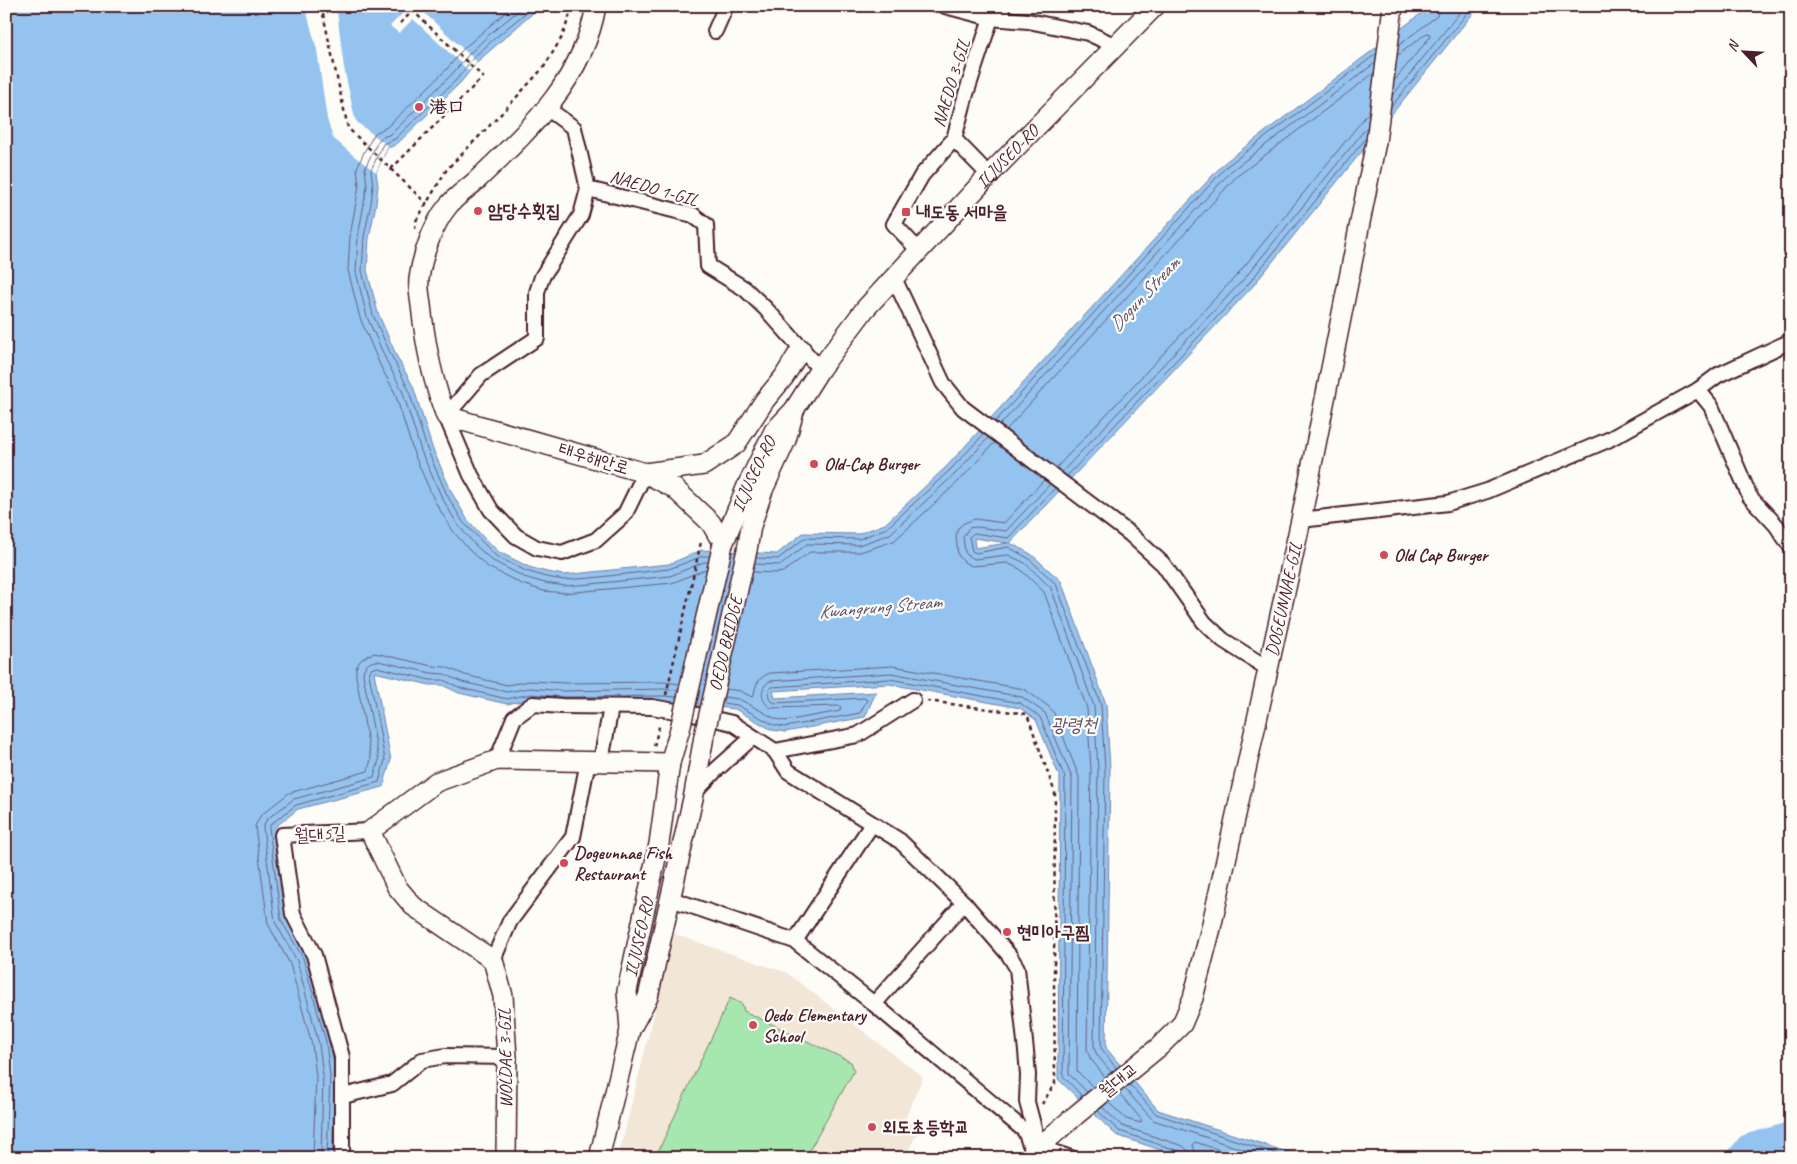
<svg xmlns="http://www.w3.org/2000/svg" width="1797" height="1164" font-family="Caveat,'LXGW WenKai TC','Poor Story',sans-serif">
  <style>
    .built { fill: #f2e6d6 }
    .green { fill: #a6e6af; stroke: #78826d }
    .water { fill: #94c3ef; stroke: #7681a1; fill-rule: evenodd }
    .pier { fill: #fdfcf7 }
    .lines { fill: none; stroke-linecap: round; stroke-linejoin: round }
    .shore { stroke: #686179; stroke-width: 1 }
    .river { stroke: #94c3ef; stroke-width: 28 }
    .street-casing { stroke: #4a1f2b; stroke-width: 18 }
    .secondary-casing { stroke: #4a1f2b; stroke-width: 22 }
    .path { stroke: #4a1f2b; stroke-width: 2.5; stroke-dasharray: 4 4; stroke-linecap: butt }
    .street { stroke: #fdfcf7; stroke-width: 14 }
    .secondary { stroke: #fdfcf7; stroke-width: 19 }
    .secondary-bridge-casing { stroke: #4a1f2b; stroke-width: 22; stroke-linecap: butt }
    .secondary-bridge { stroke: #fdfcf7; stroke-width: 19 }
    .poi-dot { fill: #d1495b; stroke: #fdfcf7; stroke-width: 2 }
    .labels { text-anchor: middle; stroke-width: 4.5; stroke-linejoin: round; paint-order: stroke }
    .street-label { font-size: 18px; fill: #4a1f2b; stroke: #fdfcf7 }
    .poi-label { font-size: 18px; font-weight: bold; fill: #4a1f2b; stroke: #fdfcf7; text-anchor: start }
    .water-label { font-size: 19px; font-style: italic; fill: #605066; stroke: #fdfcf7 }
  </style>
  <rect width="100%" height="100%" fill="#fdfcf7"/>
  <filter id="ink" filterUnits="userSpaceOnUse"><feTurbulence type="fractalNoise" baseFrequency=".02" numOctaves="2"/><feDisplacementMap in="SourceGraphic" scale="10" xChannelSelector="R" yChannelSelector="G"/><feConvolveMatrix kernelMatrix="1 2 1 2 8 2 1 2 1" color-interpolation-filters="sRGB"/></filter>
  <g filter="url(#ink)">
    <polygon class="built" points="674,934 787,973 923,1077 905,1119 919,1129 905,1158 618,1158"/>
    <polygon class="green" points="730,998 742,1004 744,1011 851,1062 854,1071 805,1158 655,1158"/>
    <path class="water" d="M6,6H541L477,62L461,82L398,143L391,147H388L376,172L378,185L376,204L369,238L367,270L378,313L397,357L413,386L432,447L452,493L467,519L483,537L499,552L529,567L547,572L564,575L669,564L702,550L777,554L803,533L858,534L885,524L947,466L1224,163L1431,6H1479L1253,286L1010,543L1031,554L1061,581L1106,704L1110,768L1106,1048L1158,1110L1284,1151L1332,1158H1184L1116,1135L1058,1079L1060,778L1036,720L1020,708L889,684L773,691L775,698L876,692L865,717L785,732L772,730L735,709L664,701L609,702L531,699L507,704L459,693L442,685H430L374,672L391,760L383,787L298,809L274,828L286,919L307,956L331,1041L335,1076L332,1158H6ZM974,538L1008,543L975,548Z"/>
    <g class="pier">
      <polygon points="309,6 335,6 337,11 344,68 355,119 358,123 388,146 376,172 354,156 333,138 327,119 317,50 307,13"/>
      <polygon points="410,6 417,6 477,62 473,67 469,71 413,19 399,33 390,26"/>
    </g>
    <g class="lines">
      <g class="shore">
        <polyline points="513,6 464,48 447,69 387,127 375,133 364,152 357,168 359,186 350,236 348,270 360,318 380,365 395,393 414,454 435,502 453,531 469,550 488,567 522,584 544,591 565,593 672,583 706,569"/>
        <polyline points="524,6 491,33 469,54 452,74 391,134 383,137 378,141 365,168 367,186 358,237 356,272 367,317 387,362 402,390 421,451 442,498 458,525 475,545 493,561 524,577 545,583 565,586 591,584 670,576 704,562 708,562"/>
        <polyline points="534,6 495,38 473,58 457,79 395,139 383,144 371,170 373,186 371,203 364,237 362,271 373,315 393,359 408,388 427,449 447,495 463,522 496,556 526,571 546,577 564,580 591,578 669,569 703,556 709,556"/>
        <polyline points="1399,45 1437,16 1440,6"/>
        <polyline points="1394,81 1430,37 1430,34 1427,33 1398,55"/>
        <polyline points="1393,95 1465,6"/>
        <polyline points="1391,107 1473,6"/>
        <polyline points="995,422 1227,166 1376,54"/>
        <polyline points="1000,425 1231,171 1375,63"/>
        <polyline points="1006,430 1236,177 1374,73"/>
        <polyline points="1056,468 1238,274 1369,112"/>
        <polyline points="1062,472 1244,279 1367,127"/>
        <polyline points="1067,476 1249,283 1366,138"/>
        <polyline points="1044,480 1004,523 975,519 964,523 958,528 956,536 958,555 964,562 972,566 1007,563 1020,569 1044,592 1087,708 1091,769 1087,1049 1090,1058 1105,1077"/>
        <polyline points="1050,484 1006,531 977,527 969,528 963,537 965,552 968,556 975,559 1008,555 1025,563 1051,588 1094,706 1098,769 1094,1048 1097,1055 1111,1072"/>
        <polyline points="1055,488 1008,538 974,533 969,537 972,551 976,553 1008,547 1028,558 1056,584 1101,705 1105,769 1101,1048 1116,1068"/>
        <polyline points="756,558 778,559 805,538 859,539 887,528 951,469 984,434"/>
        <polyline points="755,564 781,565 807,544 859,545 890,534 955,474 989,437"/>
        <polyline points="753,572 776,573 783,572 810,552 860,552 894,541 961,479 995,442"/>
        <path d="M726,689L740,691L752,697L754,695C755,684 760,676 771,673L893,666L1024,689L1048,706L1054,713L1079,777L1077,1071L1093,1087"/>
        <path d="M724,697L739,699L776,719L785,721L840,711L841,707L839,706L771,708C760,701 759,688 770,681L891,673L1022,697L1045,713L1072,778L1069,1074L1087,1092"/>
        <path d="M723,703L737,705L774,725L785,727L860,713L867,700L864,698L775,703L770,700C768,695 767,690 772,687L890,679L1020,703L1040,717L1065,778L1063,1076L1082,1096"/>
        <polyline points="1130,1085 1156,1114 1283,1156 1296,1158"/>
        <polyline points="1125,1089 1153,1120 1269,1158"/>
        <polyline points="1108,1102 1126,1119 1141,1123 1141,1119 1119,1093"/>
        <polyline points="1102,1107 1122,1126 1183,1146 1188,1151 1189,1158"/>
        <polyline points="1098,1111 1119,1131 1179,1151 1182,1153 1183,1158"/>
        <polyline points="313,1158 316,1076 312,1045 290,964 268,924 255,826 261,815 289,793 368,771 371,759 356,676 356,668 360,661 368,655 375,653 432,666 446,667 465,675 507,685 530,681 564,683 664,682 680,684"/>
        <path d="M321,1158L323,1076L319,1044L297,961L275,922L263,827L267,819L294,799L374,777L379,760L363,675C363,666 369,661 378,661L431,673L444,674L462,682L507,692L530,688L563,691L664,689L678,691"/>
        <polyline points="327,1158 330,1076 326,1042 303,958 281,920 269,828 271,824 296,805 379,782 385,760 369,674 371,669 377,667 430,680 443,680 461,688 507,699 531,694 563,697 664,696 676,697"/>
        <polyline points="1197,1158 1193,1145 1195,1142 1245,1158"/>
      </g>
      <polyline class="river" points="1741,1158 1749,1148 1791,1136"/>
      <g class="street-casing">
        <g id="street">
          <polyline points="945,6 991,18 1028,21 1088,33 1116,46"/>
          <polyline points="1001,19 1002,6"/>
          <polyline points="715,31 726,6"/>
          <polyline points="548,109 574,128 588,189 581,215 542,277 537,292 537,338 481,375 446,416 471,475 491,510 516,536 537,548 562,553 596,540 625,514 645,473"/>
          <polyline points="954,139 989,175"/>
          <polyline points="588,189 693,215 706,225 708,266 745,289 766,309 820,369"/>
          <polyline points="919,251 894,224 922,175 954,139 966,94 991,18"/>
          <polyline points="894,278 943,383 963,408 1130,534 1163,564 1204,622 1223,640 1267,668"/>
          <polyline points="1698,390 1711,406 1750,497 1776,525 1791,547"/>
          <polyline points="1301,520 1448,503 1487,491 1608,440 1698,390 1718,375 1791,341"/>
          <polyline points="775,751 858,735 913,700"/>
          <polyline points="497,760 514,718 533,704 562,706 652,707 693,714 732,723 775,751 788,771 900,841 964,903 1009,955 1017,968 1026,1051 1028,1075 1027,1102 1039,1147 1071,1158"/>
          <polyline points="601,761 611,707"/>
          <polyline points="694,793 716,770 753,737"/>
          <polyline points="671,899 795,941 874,1004 1025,1131 1031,1147"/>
          <polyline points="795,941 872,824"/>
          <polyline points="493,960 510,921 573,837 588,761"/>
          <polyline points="874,1004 964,903"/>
          <polyline points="343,1096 392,1084 422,1060 445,1056 507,1057"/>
          <polyline points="342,1158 342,1057 314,955 293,914 282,835 370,831"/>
        </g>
      </g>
      <g class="secondary-casing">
        <g id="secondary">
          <path d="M596,6C583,81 528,131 476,181C467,189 456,196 448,206C433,224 422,256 419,279C418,288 420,297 421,305C425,343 432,380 446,416L645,473L674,488L711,523L723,544"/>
          <polyline points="645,473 704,465 736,444 765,400 784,377 801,349"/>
          <path id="s1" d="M723,544L747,486L774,431L794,410L820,369L865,309L989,175L1155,6"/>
          <polyline points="747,550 751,526 763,490 786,440 794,411"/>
          <path id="s2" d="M630,1030L627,991L659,844L670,763L680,729"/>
          <polyline points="506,1158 507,1057 503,996 493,960 413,906 397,887 370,831 436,782 497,760 670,763"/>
          <polyline points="599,1158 630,1030 648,997 694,794 704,736"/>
          <path id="s3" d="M1032,1158L1039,1147L1076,1115L1160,1046L1182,1024L1193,998L1211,928L1301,520L1376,142L1393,6"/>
        </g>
      </g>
      <g class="path">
        <polyline points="323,14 348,128 427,204"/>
        <polyline points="391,169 483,77 413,11 398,25"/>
        <polyline points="415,229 416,221 447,169 501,114 544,67 562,37 573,6"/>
        <polyline points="666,695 701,542"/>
        <polyline points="927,701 1027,714 1055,793 1054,986 1055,1083 1042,1104"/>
        <polyline points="654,746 660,723"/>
      </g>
      <use href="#street" class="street"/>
      <use href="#secondary" class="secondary"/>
      <g class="secondary-bridge-casing">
        <g id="secondary-bridge">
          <polyline points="680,729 723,544"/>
          <path id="s4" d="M704,736L747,550"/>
        </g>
      </g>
      <use href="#secondary-bridge" class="secondary-bridge"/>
    </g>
  </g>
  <g class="poi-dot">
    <circle cx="419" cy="107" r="5"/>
    <circle cx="478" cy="211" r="5"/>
    <rect x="901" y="207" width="10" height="10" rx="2.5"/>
    <circle cx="814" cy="464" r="5"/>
    <circle cx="1384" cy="555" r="5"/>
    <circle cx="564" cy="863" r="5"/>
    <circle cx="1007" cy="932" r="5"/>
    <circle cx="753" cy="1025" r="5"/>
    <circle cx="872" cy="1127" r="5"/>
  </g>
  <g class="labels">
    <g class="street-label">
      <text transform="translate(951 83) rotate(-73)" y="6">NAEDO 3-GIL</text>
      <text dy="6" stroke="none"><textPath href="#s1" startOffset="485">ILJUSEO-RO</textPath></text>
      <text transform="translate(654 188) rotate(16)" y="6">NAEDO 1-GIL</text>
      <text transform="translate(594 458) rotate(17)" y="6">태우해안로</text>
      <text dy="6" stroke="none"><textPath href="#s1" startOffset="76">ILJUSEO-RO</textPath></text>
      <text dy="6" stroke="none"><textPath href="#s3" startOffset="639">DOGEUNNAE-GIL</textPath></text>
      <text dy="6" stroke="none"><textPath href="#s4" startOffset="95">OEDO BRIDGE</textPath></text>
      <text transform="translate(320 834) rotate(-3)" y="6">월대5길</text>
      <text dy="6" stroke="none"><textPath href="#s2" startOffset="94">ILJUSEO-RO</textPath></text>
      <text transform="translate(505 1058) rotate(-91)" y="6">WOLDAE 3-GIL</text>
      <text transform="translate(1118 1080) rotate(-39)" y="6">월대교</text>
    </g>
    <g class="poi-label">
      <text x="429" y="113">港口</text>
      <text x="488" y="217">암당수횟집</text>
      <text x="916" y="218">내도동 서마을</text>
      <text x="824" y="470">Old-Cap Burger</text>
      <text x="1394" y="561">Old Cap Burger</text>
      <text x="574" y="859">Dogeunnae Fish<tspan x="574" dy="21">Restaurant</tspan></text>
      <text x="1017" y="938">현미아구찜</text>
      <text x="763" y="1021">Oedo Elementary<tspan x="763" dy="21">School</tspan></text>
      <text x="882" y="1133">외도초등학교</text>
    </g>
    <g class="water-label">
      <text transform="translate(1144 293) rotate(-47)" y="7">Dogun Stream</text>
      <text transform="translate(880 606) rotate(-5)" y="7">Kwangrung Stream</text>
      <text x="1074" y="731">광령천</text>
    </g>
  </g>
  <rect width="1797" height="1164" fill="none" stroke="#fdfcf7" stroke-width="25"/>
  <rect x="12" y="12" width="1772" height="1139" fill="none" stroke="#4a1f2b" stroke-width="2" filter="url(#ink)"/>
  <g transform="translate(1744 52) rotate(295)" stroke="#fdfcf7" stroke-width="4" paint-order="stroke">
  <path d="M0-4L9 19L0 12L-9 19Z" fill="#4a1f2b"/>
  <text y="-8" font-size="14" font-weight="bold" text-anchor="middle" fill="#4a1f2b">N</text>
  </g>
</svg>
